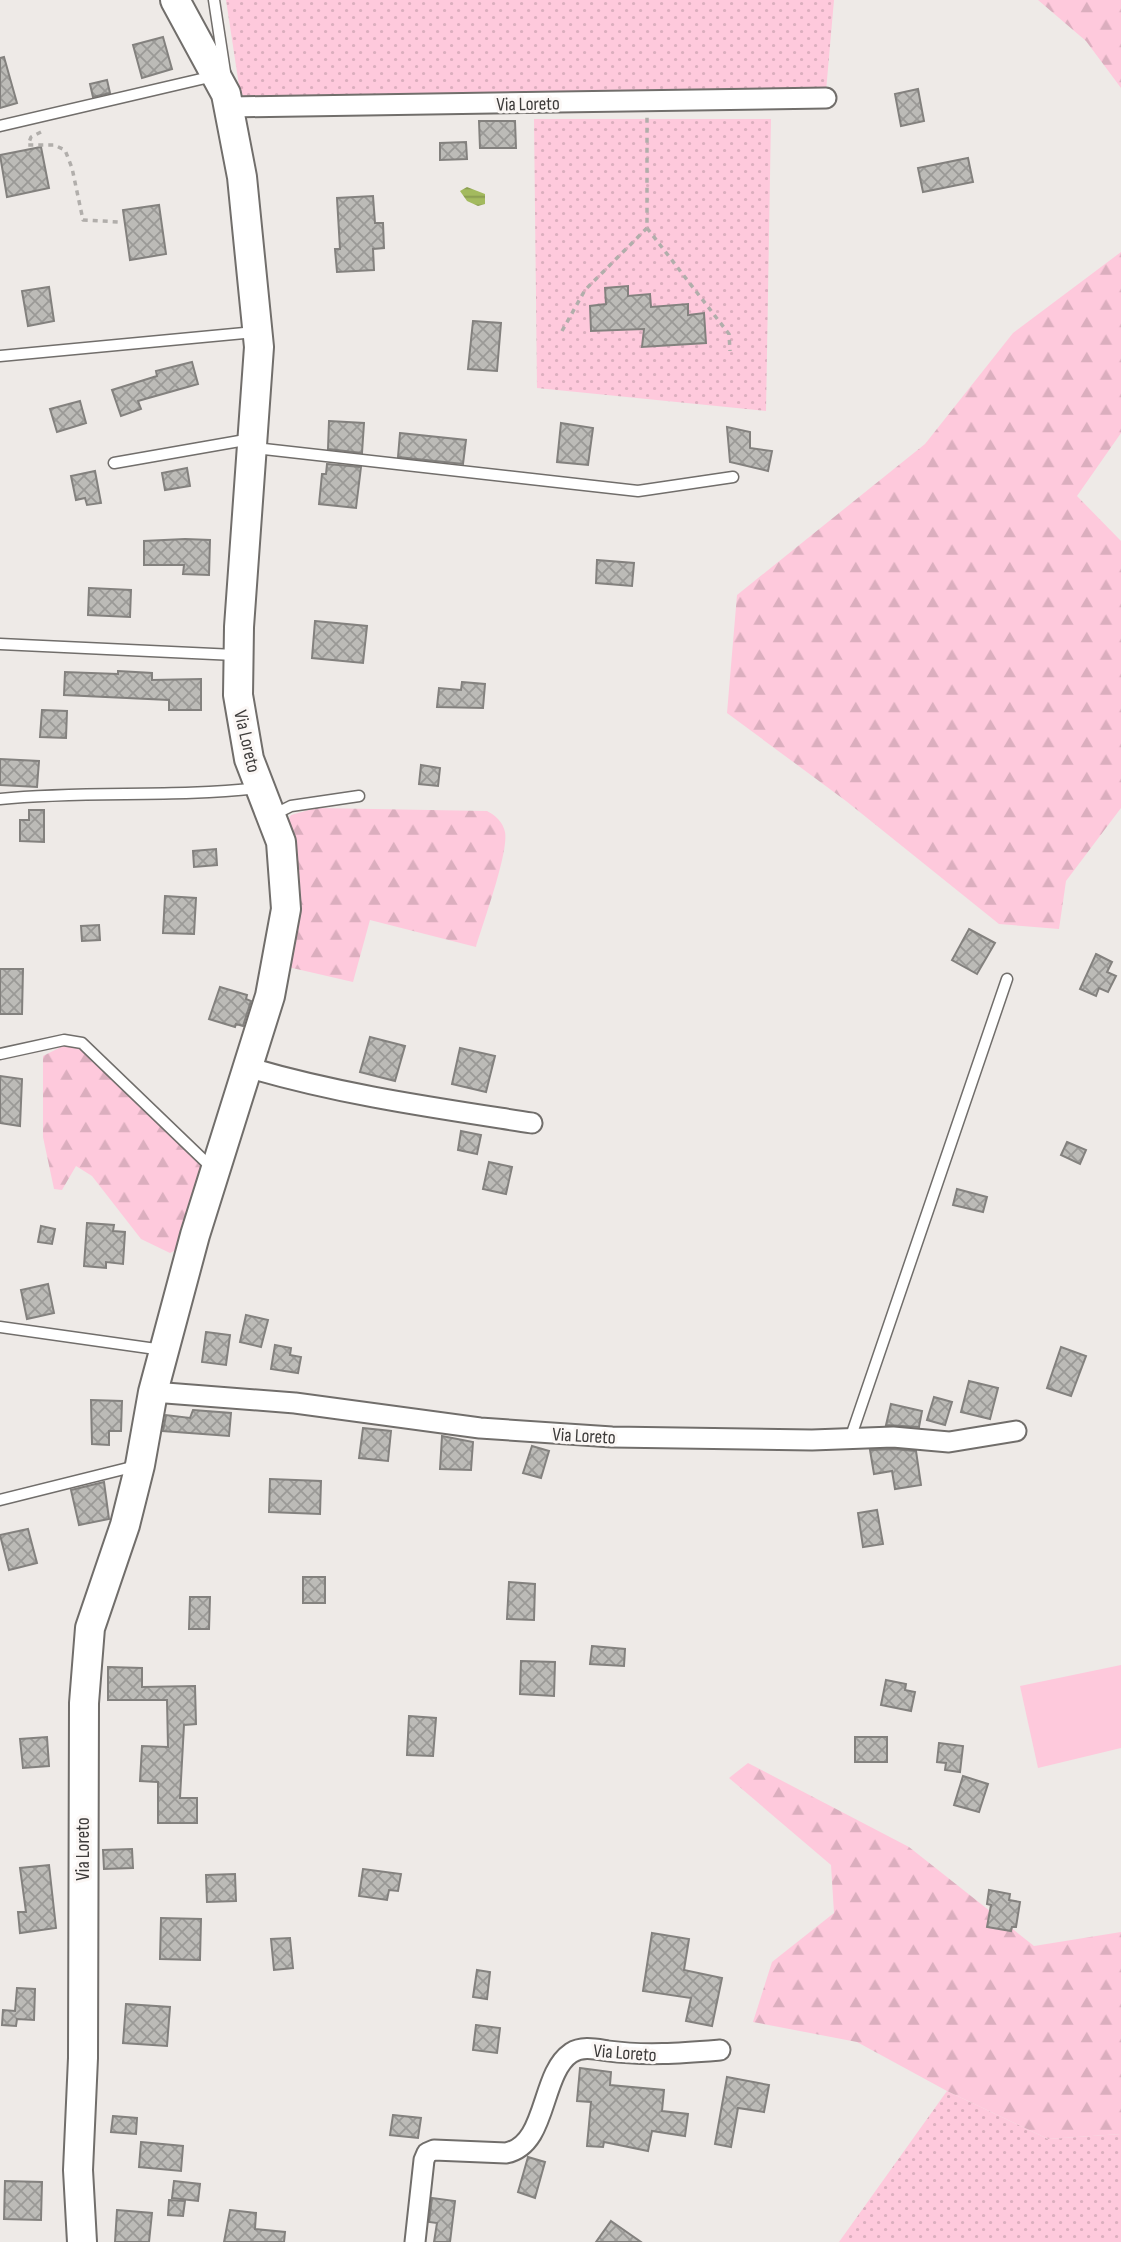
<svg xmlns="http://www.w3.org/2000/svg" width="1121" height="2242" font-family="'Sofia Sans Condensed',sans-serif">
  <style>
    .grass { fill: url(#grass-dots) }
    .forest { fill: url(#forest-firs) }
    .pitch { fill: #fec9dc }
    .water { fill: url(#water-rules) }
    .building { fill: url(#building-cross-hatch); stroke: #83817e; stroke-width: 2 }
    .lines { fill: none; stroke-linecap: round; stroke-linejoin: round }
    .lane-casing { stroke: #716e6b; stroke-width: 13 }
    .street-casing { stroke: #716e6b; stroke-width: 23 }
    .secondary-casing { stroke: #716e6b; stroke-width: 32 }
    .path { stroke: #b1aeab; stroke-width: 3.5; stroke-dasharray: 5 5; stroke-linecap: butt }
    .lane { stroke: #fff; stroke-width: 10 }
    .street { stroke: #fff; stroke-width: 19 }
    .secondary { stroke: #fff; stroke-width: 28 }
    .labels { text-anchor: middle; stroke-width: 6; stroke-linejoin: round; paint-order: stroke }
    .street-label { font-size: 19px; fill: #3d3b3a; stroke: #fbf7f5 }
  </style>
  <defs>
    <pattern id="grass-dots" width="8" height="8" patternUnits="userSpaceOnUse" patternTransform="scale(1.75)"><rect width="8" height="8" fill="#fec9dc"/><path d="M2 2h.1M6 6h.1" fill="none" stroke="#dbaebe" stroke-width="1.8" stroke-linecap="round"/></pattern>
    <pattern id="forest-firs" width="22" height="20" patternUnits="userSpaceOnUse" patternTransform="scale(1.75)"><rect width="22" height="20" fill="#fec9dc"/><path d="M5 1l3.5 6h-7zM16 11l3.5 6h-7z" fill="#dbaebe"/></pattern>
    <pattern id="water-rules" width="6" height="5" patternUnits="userSpaceOnUse" patternTransform="scale(1.75)"><rect width="6" height="5" fill="#a3ba5e"/><path d="M0 2.5h6" fill="none" stroke="#86984f"/></pattern>
    <pattern id="building-cross-hatch" width="8" height="8" patternUnits="userSpaceOnUse" patternTransform="scale(1.75)"><rect width="8" height="8" fill="#bcbbb7"/><path d="M0 0l8 8M0 8l8-8" fill="none" stroke="#9a9996"/></pattern>
  </defs>
  <rect width="100%" height="100%" fill="#eeeae7"/>
  <g class="grass">
    <polygon points="226,0 834,0 826,91 247,99 240,92"/>
    <polygon points="534,119 771,119 766,411 537,388"/>
    <polygon points="947,2091 1048,2139 1121,2134 1121,2242 839,2242"/>
  </g>
  <g class="forest">
    <polygon points="1038,0 1121,0 1121,88 1086,41"/>
    <polygon points="1121,252 1121,433 1077,496 1121,541 1121,808 1066,881 1059,929 999,924 846,801 727,713 737,595 925,444 1013,333"/>
    <path d="M316,808L487,811C495,815 503,822 505,832C509,852 483,923 476,947L370,920L353,982L288,967L301,905L285,826L291,815Z"/>
    <polygon points="65,1045 79,1046 207,1168 178,1249 170,1253 141,1239 92,1176 76,1166 62,1190 54,1189 43,1137 43,1056"/>
    <polygon points="748,1763 909,1847 1034,1946 1121,1932 1121,2134 1048,2139 947,2091 857,2042 753,2022 772,1962 834,1913 831,1865 729,1778"/>
  </g>
  <polygon class="pitch" points="1121,1665 1121,1748 1038,1768 1020,1686"/>
  <polygon class="water" points="467,187 485,194 485,204 478,206 467,201 460,191"/>
  <g class="building">
    <polygon points="163,37 172,69 142,78 133,45"/>
    <polygon points="4,57 17,103 0,108 0,58"/>
    <polygon points="107,80 110,93 93,97 90,84"/>
    <polygon points="918,89 924,121 901,126 895,94"/>
    <polygon points="479,121 515,121 516,148 480,148"/>
    <polygon points="466,142 467,159 440,160 440,143"/>
    <polygon points="41,147 49,188 7,197 0,155"/>
    <polygon points="968,158 973,182 923,192 918,168"/>
    <polygon points="373,196 375,223 383,223 384,248 373,249 374,270 337,272 335,249 340,249 337,198"/>
    <polygon points="159,205 166,254 130,260 123,210"/>
    <polygon points="628,286 628,296 650,294 651,307 688,304 688,315 704,313 706,343 642,347 644,329 591,331 590,306 606,304 605,288"/>
    <polygon points="49,287 54,321 28,326 22,291"/>
    <polygon points="473,321 501,323 497,371 468,369"/>
    <polygon points="192,362 198,384 138,401 141,409 121,416 112,390 157,376 156,371"/>
    <polygon points="80,401 86,423 57,432 50,409"/>
    <polygon points="329,421 364,423 362,453 328,449"/>
    <polygon points="561,423 593,428 588,465 557,462"/>
    <polygon points="727,427 750,432 750,448 772,451 768,471 730,462"/>
    <polygon points="400,433 466,440 463,464 398,457"/>
    <polygon points="327,464 361,467 356,508 319,504 322,474 326,474"/>
    <polygon points="187,468 190,486 165,490 162,473"/>
    <polygon points="95,471 101,503 87,505 85,498 76,500 71,476"/>
    <polygon points="185,539 210,540 209,575 183,574 184,565 144,565 144,541"/>
    <polygon points="597,560 634,563 632,586 596,583"/>
    <polygon points="89,588 131,590 130,617 88,615"/>
    <polygon points="315,621 367,626 363,663 312,658"/>
    <polygon points="118,671 152,673 152,680 201,679 201,710 169,710 169,700 64,695 65,672 118,674"/>
    <polygon points="462,682 485,684 483,708 437,707 439,688 461,690"/>
    <polygon points="42,710 67,711 66,738 40,737"/>
    <polygon points="0,759 39,761 37,787 0,785"/>
    <polygon points="421,765 440,768 438,786 419,784"/>
    <polygon points="29,810 44,810 44,842 20,841 20,820 29,820"/>
    <polygon points="216,849 217,865 194,867 193,851"/>
    <polygon points="165,896 196,898 194,934 163,933"/>
    <polygon points="99,925 100,940 82,941 81,926"/>
    <polygon points="969,929 995,943 977,974 952,960"/>
    <polygon points="1096,954 1112,962 1107,972 1116,976 1108,992 1099,988 1096,996 1080,989"/>
    <polygon points="0,969 23,969 22,1014 0,1014"/>
    <polygon points="220,987 247,995 246,999 251,1001 243,1026 236,1024 235,1027 209,1019"/>
    <polygon points="370,1037 405,1046 395,1081 360,1072"/>
    <polygon points="460,1048 495,1056 486,1092 452,1084"/>
    <polygon points="0,1076 22,1079 20,1126 0,1123"/>
    <polygon points="461,1131 481,1135 477,1154 458,1150"/>
    <polygon points="1067,1142 1086,1150 1080,1164 1061,1155"/>
    <polygon points="489,1162 512,1167 506,1194 483,1189"/>
    <polygon points="957,1189 987,1197 983,1212 953,1205"/>
    <polygon points="87,1223 114,1225 113,1231 125,1232 123,1264 106,1262 106,1268 84,1266"/>
    <polygon points="41,1226 55,1229 52,1244 38,1242"/>
    <polygon points="48,1284 54,1313 27,1319 21,1290"/>
    <polygon points="246,1315 268,1320 261,1347 240,1342"/>
    <polygon points="206,1332 230,1335 226,1365 202,1362"/>
    <polygon points="275,1345 291,1348 290,1355 301,1357 298,1373 271,1369"/>
    <polygon points="1061,1347 1086,1356 1071,1396 1047,1388"/>
    <polygon points="969,1381 998,1388 990,1419 961,1412"/>
    <polygon points="934,1397 952,1402 945,1425 927,1420"/>
    <polygon points="91,1400 122,1401 121,1431 109,1431 109,1445 92,1444"/>
    <polygon points="891,1404 922,1411 919,1427 886,1425"/>
    <polygon points="193,1410 231,1413 229,1436 163,1431 166,1415 190,1418"/>
    <polygon points="363,1428 391,1431 388,1461 359,1458"/>
    <polygon points="442,1436 473,1442 471,1470 440,1469"/>
    <polygon points="532,1446 549,1451 541,1478 523,1473"/>
    <polygon points="893,1449 916,1451 921,1485 895,1489 892,1471 874,1474 870,1450"/>
    <polygon points="270,1479 321,1481 320,1514 269,1512"/>
    <polygon points="104,1482 109,1519 79,1525 71,1490"/>
    <polygon points="877,1510 883,1544 863,1547 858,1513"/>
    <polygon points="28,1529 37,1563 9,1570 0,1535"/>
    <rect x="303" y="1577" width="22" height="26"/>
    <polygon points="509,1582 535,1584 534,1620 507,1619"/>
    <polygon points="190,1597 210,1597 209,1629 189,1629"/>
    <polygon points="592,1646 625,1649 624,1666 590,1664"/>
    <polygon points="521,1661 555,1662 554,1696 520,1694"/>
    <polygon points="108,1667 142,1668 142,1687 195,1686 196,1724 184,1725 180,1798 197,1798 197,1823 158,1823 158,1782 140,1781 142,1746 168,1747 167,1700 108,1700"/>
    <polygon points="886,1680 906,1684 905,1690 915,1692 911,1711 881,1705"/>
    <polygon points="409,1716 436,1718 433,1756 407,1755"/>
    <polygon points="47,1737 49,1766 23,1768 20,1739"/>
    <rect x="855" y="1737" width="32" height="25"/>
    <polygon points="939,1743 963,1746 960,1772 945,1770 946,1763 937,1762"/>
    <polygon points="963,1776 988,1784 979,1812 954,1805"/>
    <polygon points="132,1849 133,1868 104,1869 103,1850"/>
    <polygon points="49,1865 56,1928 20,1933 18,1912 26,1912 20,1868"/>
    <polygon points="363,1869 401,1874 398,1891 389,1890 387,1900 359,1896"/>
    <polygon points="235,1874 236,1901 207,1902 206,1875"/>
    <polygon points="989,1890 1010,1894 1009,1900 1020,1902 1016,1927 1012,1927 1011,1931 987,1927 991,1905 987,1904"/>
    <polygon points="161,1918 201,1919 200,1960 160,1959"/>
    <polygon points="652,1933 689,1939 684,1970 722,1978 712,2026 686,2021 691,1998 643,1991"/>
    <polygon points="290,1938 293,1968 274,1970 271,1939"/>
    <polygon points="477,1970 490,1972 487,1999 473,1997"/>
    <polygon points="17,1988 35,1989 34,2020 17,2019 16,2026 2,2025 3,2010 15,2011"/>
    <polygon points="126,2004 170,2007 167,2046 123,2043"/>
    <polygon points="476,2025 500,2028 497,2053 473,2050"/>
    <polygon points="580,2068 611,2072 610,2085 664,2090 662,2111 688,2114 685,2136 652,2131 648,2151 604,2142 603,2147 587,2146 591,2102 577,2101"/>
    <polygon points="727,2077 769,2085 764,2112 738,2108 731,2147 715,2144"/>
    <polygon points="393,2115 421,2118 418,2138 390,2135"/>
    <polygon points="113,2116 137,2118 136,2134 111,2132"/>
    <polygon points="141,2142 183,2146 181,2171 139,2167"/>
    <polygon points="528,2157 545,2162 535,2198 518,2192"/>
    <polygon points="5,2181 42,2182 41,2220 4,2219"/>
    <polygon points="174,2181 200,2184 198,2201 172,2198"/>
    <polygon points="432,2198 455,2201 450,2242 434,2242 437,2223 429,2222"/>
    <polygon points="169,2200 185,2201 183,2216 168,2215"/>
    <polygon points="117,2210 152,2213 149,2242 115,2242"/>
    <polygon points="230,2210 256,2213 255,2229 285,2232 284,2242 224,2242"/>
    <polygon points="611,2221 641,2242 596,2242"/>
  </g>
  <g class="lines">
    <g class="lane-casing">
      <g id="lane">
        <polyline points="214,0 225,72"/>
        <polyline points="0,126 214,76"/>
        <polyline points="0,356 255,332"/>
        <polyline points="255,448 638,491 733,477"/>
        <polyline points="114,463 251,439"/>
        <polyline points="0,644 235,655"/>
        <path d="M0,799C86,790 172,798 258,788"/>
        <polyline points="278,820 281,811 291,806 359,796"/>
        <polyline points="0,1054 64,1040 82,1043 212,1168"/>
        <polyline points="0,1327 163,1350"/>
        <polyline points="850,1439 1007,979"/>
        <polyline points="0,1500 136,1466"/>
      </g>
    </g>
    <g class="street-casing">
      <g id="street">
        <polyline points="231,107 826,98"/>
        <path d="M247,1067C341,1095 436,1108 532,1123"/>
        <polyline points="153,1392 295,1403 480,1428 612,1437 812,1440 893,1437 949,1442 1016,1431"/>
        <path d="M415,2242L424,2160L427,2153L434,2150L506,2153C548,2145 540,2074 571,2053C582,2046 595,2049 608,2051C646,2056 682,2053 720,2050"/>
      </g>
    </g>
    <g class="secondary-casing">
      <polyline id="secondary" points="82,2242 78,2170 83,2058 84,1703 90,1628 125,1525 140,1465 153,1392 195,1235 270,996 286,909 281,842 249,759 238,695 239,627 259,347 242,177 226,94 175,0"/>
    </g>
    <g class="path">
      <polyline points="41,132 31,137 28,145 54,145 65,150 72,168 83,220 119,222"/>
      <polyline points="647,228 729,334 730,351"/>
      <polyline points="562,331 585,290 647,228 647,117"/>
    </g>
    <use href="#lane" class="lane"/>
    <use href="#street" class="street"/>
    <use href="#secondary" class="secondary"/>
  </g>
  <g class="labels">
    <g class="street-label">
      <text transform="translate(528 103) rotate(-1)" y="7">Via Loreto</text>
      <text transform="translate(248 741) rotate(77)" y="7">Via Loreto</text>
      <text transform="translate(584 1435) rotate(3)" y="7">Via Loreto</text>
      <text transform="translate(82 1849) rotate(-90)" y="7">Via Loreto</text>
      <text transform="translate(625 2052) rotate(4)" y="7">Via Loreto</text>
    </g>
  </g>
</svg>
